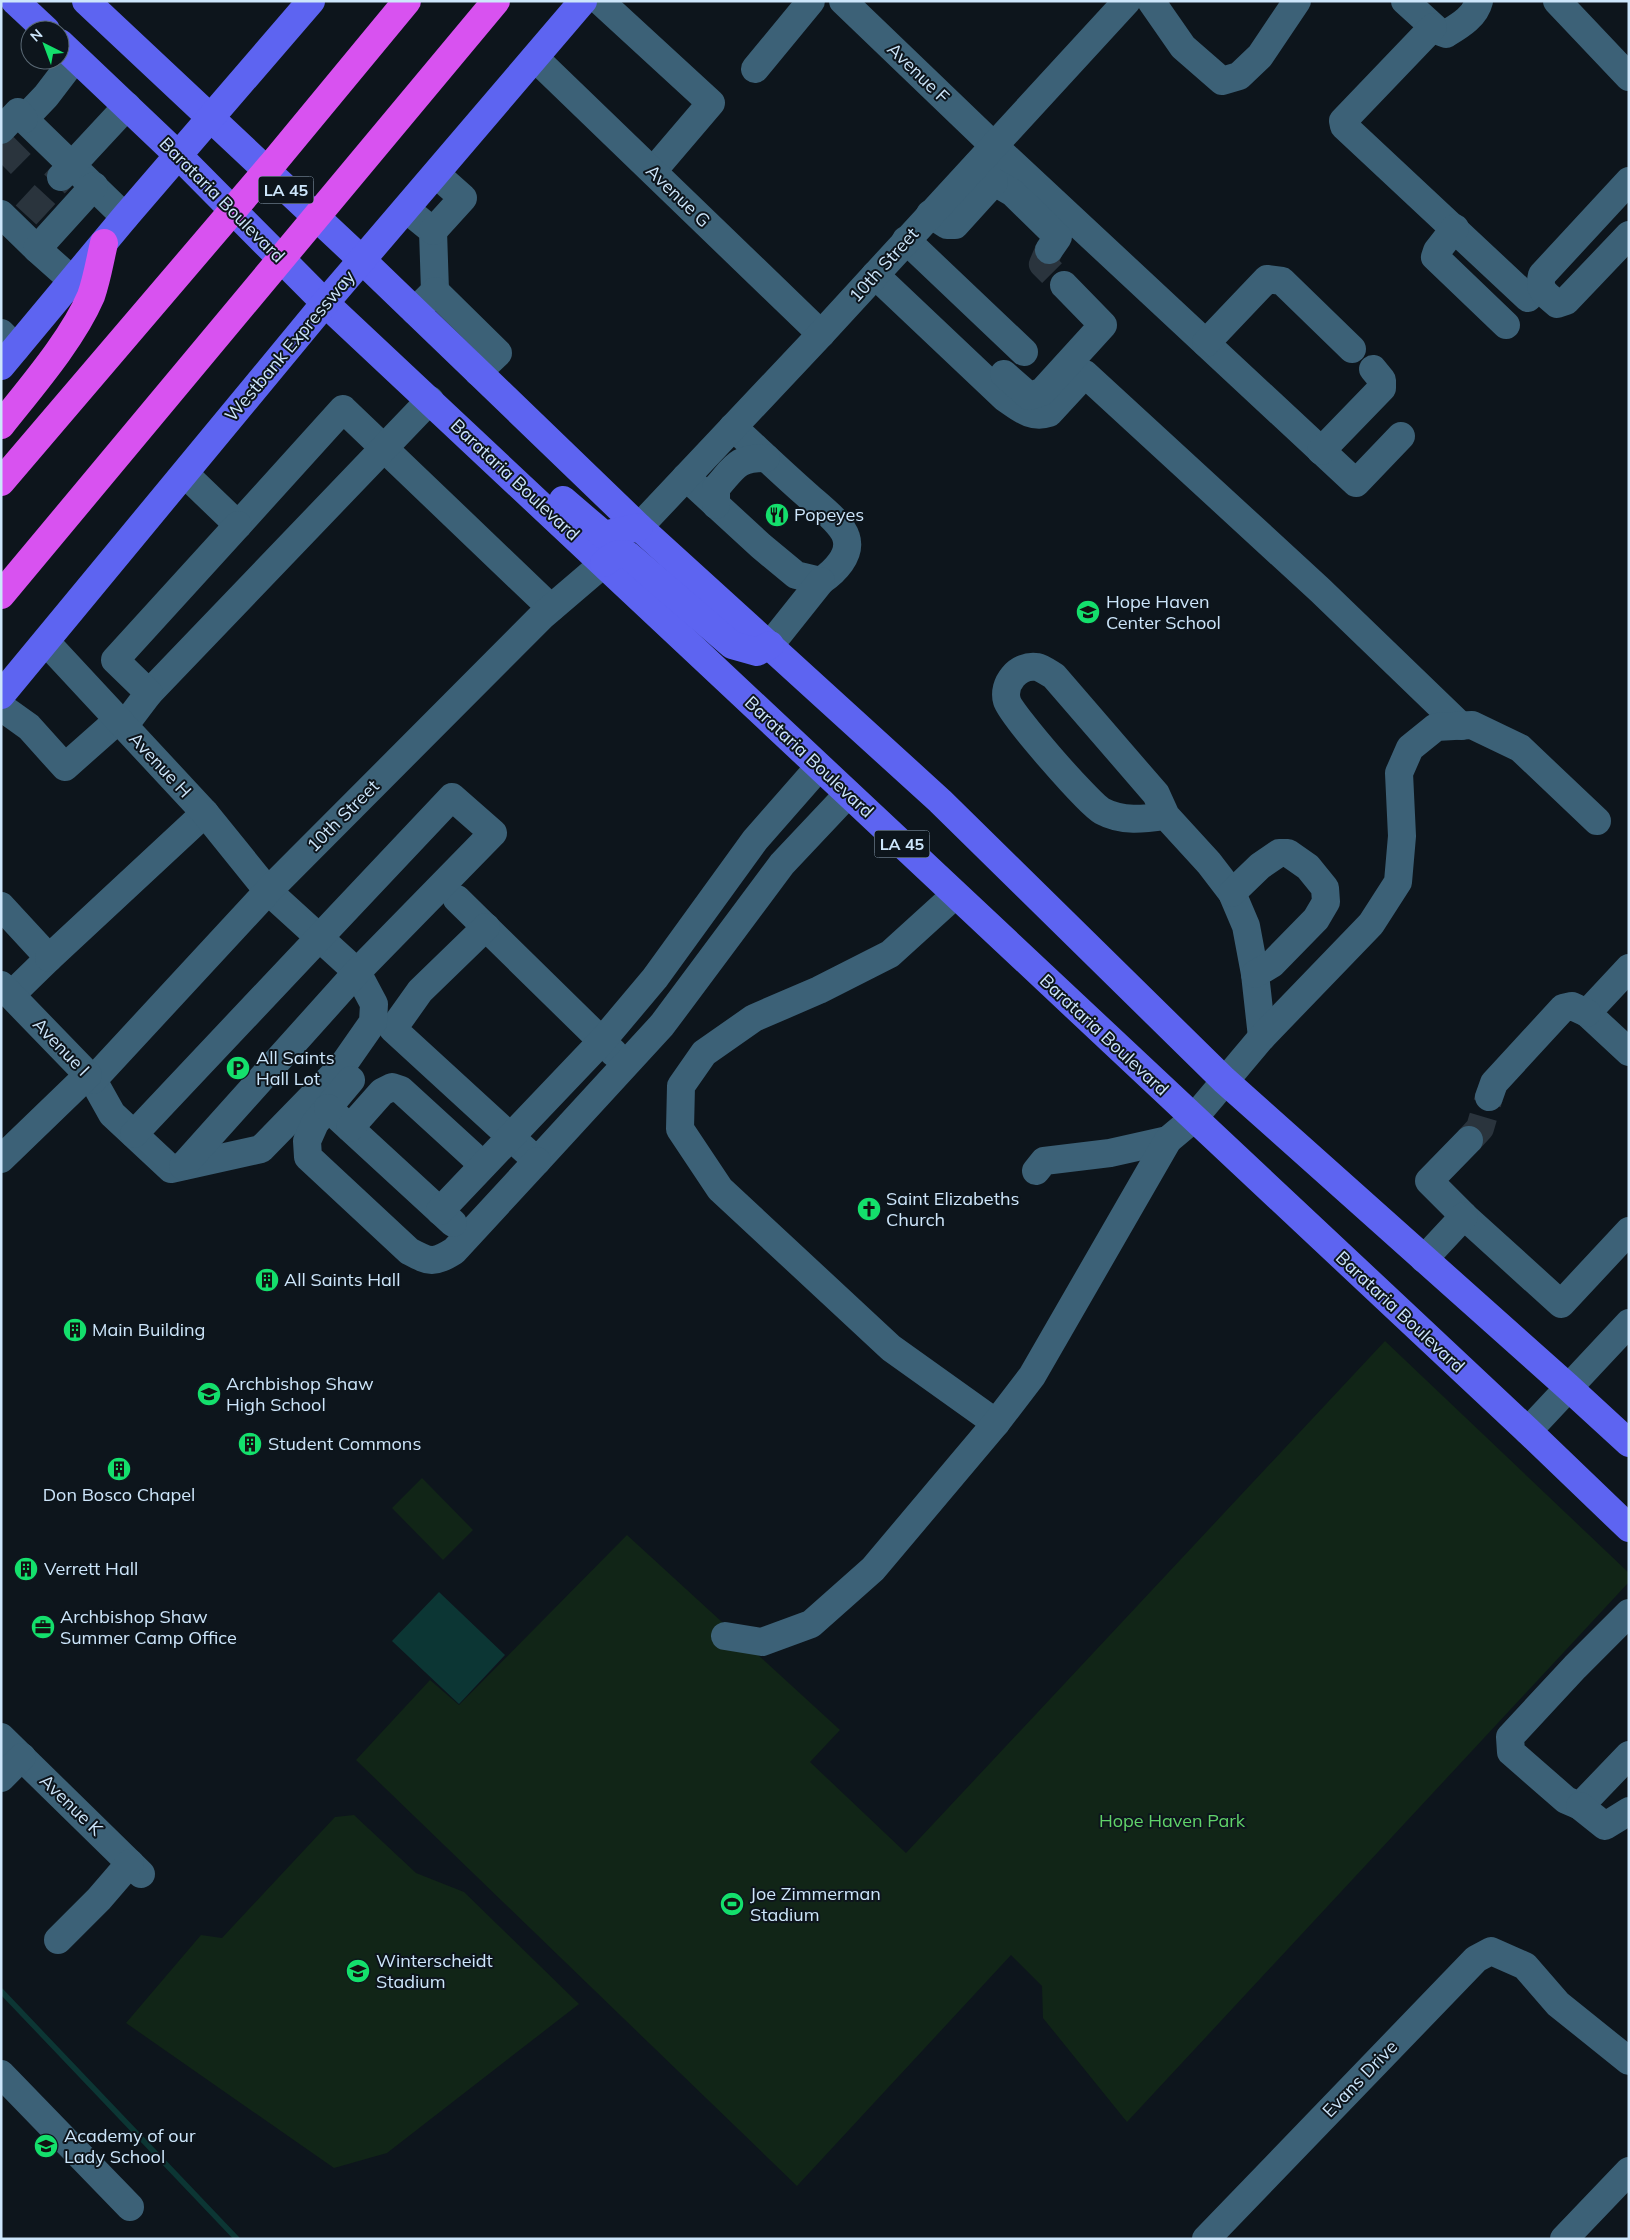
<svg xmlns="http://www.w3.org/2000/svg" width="1630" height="2240" font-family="Mulish,sans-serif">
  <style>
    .green { fill: #112517 }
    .water { fill: #0c3634 }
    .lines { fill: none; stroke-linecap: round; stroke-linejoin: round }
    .stream { stroke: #0c3634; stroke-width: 5.5 }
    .minor-tunnel { stroke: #2a343d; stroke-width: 28; stroke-dasharray: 28 14; stroke-linecap: butt }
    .minor { stroke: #3c6177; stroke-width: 28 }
    .major { stroke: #5d64f1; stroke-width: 28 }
    .highway { stroke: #d852f0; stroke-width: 28 }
    .labels { text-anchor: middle; stroke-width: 4; stroke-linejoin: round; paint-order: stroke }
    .shield { fill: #0d151c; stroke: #93a7b8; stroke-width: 1 }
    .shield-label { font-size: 16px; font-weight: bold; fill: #cde6fb }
    .street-label { font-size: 18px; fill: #cde6fb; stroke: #0d151c }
    .poi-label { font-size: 18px; fill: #cde6fb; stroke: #0d151c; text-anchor: start }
    .park-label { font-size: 18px; fill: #60d369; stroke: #0d151c }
  </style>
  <rect width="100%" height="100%" fill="#0d151c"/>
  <g class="green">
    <polygon points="1385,1341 1629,1573 1629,1582 1127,2122 1043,2018 1042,1986 1011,1955 797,2186 356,1760 430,1680 459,1705 627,1535 840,1730 810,1762 906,1853"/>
    <polygon points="422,1478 473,1530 443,1560 392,1508"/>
    <polygon points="354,1815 416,1873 464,1892 579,2004 387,2153 334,2168 126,2023 201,1935 222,1938 335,1817"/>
  </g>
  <polygon class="water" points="439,1592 505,1655 459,1704 392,1641"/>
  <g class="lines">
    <polyline class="stream" points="1,1991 237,2239"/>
    <g class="minor-tunnel">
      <polyline points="1,164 24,141"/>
      <polyline points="26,215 61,177"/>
      <polyline points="1049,250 1043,264 1064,285"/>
      <polyline points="1469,1140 1480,1128 1489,1097"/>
    </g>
    <g class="minor">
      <polyline points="600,1 711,103 653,171"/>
      <polyline points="843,1 993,145 1356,483 1401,436"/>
      <polyline points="1151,1 1183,47 1222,81 1239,76 1260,56 1297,1"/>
      <path d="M1405,1L1438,31L1446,34C1459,26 1475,17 1479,1"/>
      <polyline points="1557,1 1629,77"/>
      <polyline points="1433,27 1343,121 1344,126 1528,298"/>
      <polyline points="75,58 46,96 24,119 125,217"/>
      <polyline points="535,58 821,334"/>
      <polyline points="755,69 811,1"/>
      <polyline points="1,130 18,112 24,119"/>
      <polyline points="61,177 127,106"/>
      <path d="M1629,181L1542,275C1538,291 1546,294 1557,304L1566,301L1629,235"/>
      <polyline points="994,182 1013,193 1058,237 1049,250"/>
      <polyline points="406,209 433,231 435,291"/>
      <polyline points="1,214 37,249"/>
      <polyline points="930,214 947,225 955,225 994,182 977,165"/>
      <polyline points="1455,228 1437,251 1435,257 1506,325"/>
      <polyline points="433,231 463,198 436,174"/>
      <polyline points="906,240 1024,352"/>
      <path d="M875,275L1005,398C1020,408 1031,419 1049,413L1085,374L1320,590L1461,726"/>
      <polyline points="73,281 37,249 94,186"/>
      <polyline points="415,311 435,291 498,353 478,372"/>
      <polyline points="1,333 16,348"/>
      <polyline points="1206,343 1267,279 1282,281 1352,349"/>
      <polyline points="1004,374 1029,396 1042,392 1103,325 1064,285"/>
      <polyline points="1321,451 1382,388 1382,380 1373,369"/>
      <polyline points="185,474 238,525 343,409 551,608"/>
      <path d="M686,477L761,546L796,575L821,581C834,572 852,555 846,537C842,523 818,505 807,495C782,473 758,450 733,427"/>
      <path d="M716,505V488C735,467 736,458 766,458"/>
      <polyline points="639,527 821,334 1127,1"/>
      <polyline points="770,645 821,581"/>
      <polyline points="149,693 430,400"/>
      <polyline points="1,707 29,727 65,767 118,720"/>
      <polyline points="124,726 149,693 115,660 238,525"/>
      <path d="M1166,816C1144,819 1122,822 1102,811C1089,804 1011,715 1007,701C1002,684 1018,664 1037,667C1042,668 1049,673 1054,676L1156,794L1166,816L1209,863L1232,893L1246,926L1255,974L1262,1037"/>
      <polyline points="1232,893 1260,866 1279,853 1288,853 1308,867 1325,888 1326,902 1316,919 1272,964 1255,974"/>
      <polyline points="955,895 890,954 819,990 754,1018 704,1053 681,1086 680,1129 720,1189 891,1348 996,1423"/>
      <polyline points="457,899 614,1053"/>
      <polyline points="1,906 49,958 11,995"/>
      <polyline points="486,927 420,991 393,1029 537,1161 662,1025 782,864 848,794"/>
      <polyline points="49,958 205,813"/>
      <polyline points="1629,968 1587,1013 1629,1052"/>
      <polyline points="1,985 93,1080 112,1114 171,1169 261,1149 343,1065 373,1022 374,1004 357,972 268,891 205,813 46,642"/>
      <polyline points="93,1080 268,891 542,616 604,563"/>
      <path d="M351,1080L315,1123L307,1141L308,1157L409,1251C430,1262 433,1264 454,1251L537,1161"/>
      <polyline points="1489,1097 1494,1083 1563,1008 1572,1006 1587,1013"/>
      <polyline points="328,1108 453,1223"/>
      <polyline points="350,1128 382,1092 392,1087 401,1090 483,1165"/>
      <polyline points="134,1134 452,797 493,833 357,972 183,1166"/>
      <polyline points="1469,1140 1429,1181 1464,1216 1561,1304 1629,1231"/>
      <polyline points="1,1159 88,1075"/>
      <polyline points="1036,1171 1044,1161 1110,1153 1168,1140"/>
      <polyline points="440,1211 602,1041 655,978 755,840 819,767"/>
      <polyline points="1424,1259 1464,1216"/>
      <polyline points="1528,1431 1629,1323"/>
      <polyline points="1629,1613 1575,1667 1510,1737 1511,1752 1566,1800 1580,1806 1629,1755"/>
      <polyline points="725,1636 762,1642 811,1624 873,1569 996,1423 1032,1376 1168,1140 1193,1119 1262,1037 1371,924 1398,882 1402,836 1399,773 1410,748 1436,727 1472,725 1520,748 1597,821"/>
      <polyline points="1,1737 141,1874"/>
      <polyline points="1,1778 22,1757"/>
      <polyline points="1580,1806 1605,1826 1629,1811"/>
      <polyline points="58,1940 99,1899 130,1863"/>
      <polyline points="1,2074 130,2207"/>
      <polyline points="1206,2239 1476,1959 1491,1951 1525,1966 1558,2004 1629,2061"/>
      <polyline points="1564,2239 1629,2171"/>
    </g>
    <g class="major">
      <polyline points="15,1 46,30"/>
      <polyline points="86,1 362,260 639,527 940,801 1224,1080 1568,1387 1629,1443"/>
      <polyline points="60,43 179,156 325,303 1528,1431 1629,1528"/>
      <polyline points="1,366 125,217 311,1"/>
      <polyline points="563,500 604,535 639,527"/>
      <path d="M604,563C613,556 617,552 628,555L732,645L757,652L770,645"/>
      <polyline points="1,695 325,303 583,1"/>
    </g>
    <g class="highway">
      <path d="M1,425C31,387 72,340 91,296C97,279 100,260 104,243"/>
      <polyline points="1,482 274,162 407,1"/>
      <polyline points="1,595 496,1"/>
    </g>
  </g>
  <defs>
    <g id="restaurant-disc" transform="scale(1.25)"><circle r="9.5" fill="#14df6c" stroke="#0d151c"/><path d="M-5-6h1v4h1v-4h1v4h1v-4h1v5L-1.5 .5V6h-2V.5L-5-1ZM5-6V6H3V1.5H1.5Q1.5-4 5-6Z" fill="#111"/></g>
    <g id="school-disc" transform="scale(1.25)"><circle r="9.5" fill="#14df6c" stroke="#0d151c"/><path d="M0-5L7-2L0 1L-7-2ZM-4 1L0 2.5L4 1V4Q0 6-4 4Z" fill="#111"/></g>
    <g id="parking-disc" transform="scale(1.25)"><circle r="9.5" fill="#14df6c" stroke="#0d151c"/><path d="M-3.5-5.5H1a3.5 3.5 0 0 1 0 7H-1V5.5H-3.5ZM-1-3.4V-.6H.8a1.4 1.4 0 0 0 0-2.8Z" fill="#111"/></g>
    <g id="church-disc" transform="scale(1.25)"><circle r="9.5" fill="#14df6c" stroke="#0d151c"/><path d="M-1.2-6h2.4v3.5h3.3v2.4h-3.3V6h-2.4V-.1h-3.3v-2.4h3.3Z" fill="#111"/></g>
    <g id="building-disc" transform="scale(1.25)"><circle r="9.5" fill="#14df6c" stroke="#0d151c"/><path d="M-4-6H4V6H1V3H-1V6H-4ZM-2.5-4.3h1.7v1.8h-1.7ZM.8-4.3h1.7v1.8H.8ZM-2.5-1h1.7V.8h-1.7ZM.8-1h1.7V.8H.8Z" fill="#111"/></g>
    <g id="office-disc" transform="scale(1.25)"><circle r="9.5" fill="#14df6c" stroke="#0d151c"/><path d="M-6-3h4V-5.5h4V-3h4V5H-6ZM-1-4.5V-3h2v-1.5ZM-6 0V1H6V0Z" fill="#111"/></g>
    <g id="stadium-disc" transform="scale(1.25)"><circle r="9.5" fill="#14df6c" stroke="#0d151c"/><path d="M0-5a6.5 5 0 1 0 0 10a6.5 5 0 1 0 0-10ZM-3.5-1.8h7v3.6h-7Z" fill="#111"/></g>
  </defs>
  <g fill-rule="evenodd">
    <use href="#restaurant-disc" x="777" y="515"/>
    <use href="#school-disc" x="1088" y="612"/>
    <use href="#parking-disc" x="238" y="1068"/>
    <use href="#church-disc" x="869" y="1209"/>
    <use href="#building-disc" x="267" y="1280"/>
    <use href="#building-disc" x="75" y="1330"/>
    <use href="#school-disc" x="209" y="1394"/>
    <use href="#building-disc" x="250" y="1444"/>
    <use href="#building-disc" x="119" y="1469"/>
    <use href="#building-disc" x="26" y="1569"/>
    <use href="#office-disc" x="43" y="1627"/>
    <use href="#stadium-disc" x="732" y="1904"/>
    <use href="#school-disc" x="358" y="1971"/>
    <use href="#school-disc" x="46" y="2146"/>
  </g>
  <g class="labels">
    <g class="shield">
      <rect x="258.5" y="176.5" width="55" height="27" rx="4"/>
      <rect x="874.5" y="830.5" width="55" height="27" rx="4"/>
    </g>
    <g class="shield-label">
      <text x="286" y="196">LA 45</text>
      <text x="902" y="850">LA 45</text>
    </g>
    <g class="street-label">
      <text transform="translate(918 73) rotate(44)" y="6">Avenue F</text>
      <text transform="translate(678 196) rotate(44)" y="6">Avenue G</text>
      <text transform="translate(222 200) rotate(45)" y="6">Barataria Boulevard</text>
      <text transform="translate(884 265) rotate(-48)" y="6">10th Street</text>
      <text transform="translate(290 346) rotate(-50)" y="6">Westbank Expressway</text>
      <text transform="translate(515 480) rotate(43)" y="6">Barataria Boulevard</text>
      <text transform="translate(809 757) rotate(43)" y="6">Barataria Boulevard</text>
      <text transform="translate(160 765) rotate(47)" y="6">Avenue H</text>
      <text transform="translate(343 816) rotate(-45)" y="6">10th Street</text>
      <text transform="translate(1104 1035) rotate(43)" y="6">Barataria Boulevard</text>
      <text transform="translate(61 1047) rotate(46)" y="6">Avenue I</text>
      <text transform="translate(1400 1312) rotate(43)" y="6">Barataria Boulevard</text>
      <text transform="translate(71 1805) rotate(44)" y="6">Avenue K</text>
      <text transform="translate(1360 2079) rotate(-46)" y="6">Evans Drive</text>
    </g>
    <g class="poi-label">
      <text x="794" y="521">Popeyes</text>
      <text x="1106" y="608">Hope Haven<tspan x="1106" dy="21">Center School</tspan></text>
      <text x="256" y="1064">All Saints<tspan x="256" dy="21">Hall Lot</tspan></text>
      <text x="886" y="1205">Saint Elizabeths<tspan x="886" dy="21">Church</tspan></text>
      <text x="284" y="1286">All Saints Hall</text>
      <text x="92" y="1336">Main Building</text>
      <text x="226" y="1390">Archbishop Shaw<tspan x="226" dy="21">High School</tspan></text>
      <text x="268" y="1450">Student Commons</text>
      <text x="119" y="1501" text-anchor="middle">Don Bosco Chapel</text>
      <text x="44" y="1575">Verrett Hall</text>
      <text x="60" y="1623">Archbishop Shaw<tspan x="60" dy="21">Summer Camp Office</tspan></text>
      <text x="750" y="1900">Joe Zimmerman<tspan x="750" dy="21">Stadium</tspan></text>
      <text x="376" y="1967">Winterscheidt<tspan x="376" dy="21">Stadium</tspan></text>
      <text x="64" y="2142">Academy of our<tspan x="64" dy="21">Lady School</tspan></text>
    </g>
    <g class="park-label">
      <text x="1172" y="1827">Hope Haven Park</text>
    </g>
  </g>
  <rect width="1630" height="2240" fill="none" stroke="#cde6fb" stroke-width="5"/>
  <g transform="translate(45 45) rotate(318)"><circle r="24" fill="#0d151c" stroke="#5a6975"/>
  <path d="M0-4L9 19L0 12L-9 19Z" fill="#14df6c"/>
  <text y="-8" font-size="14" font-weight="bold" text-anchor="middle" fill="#cde6fb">N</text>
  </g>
</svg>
